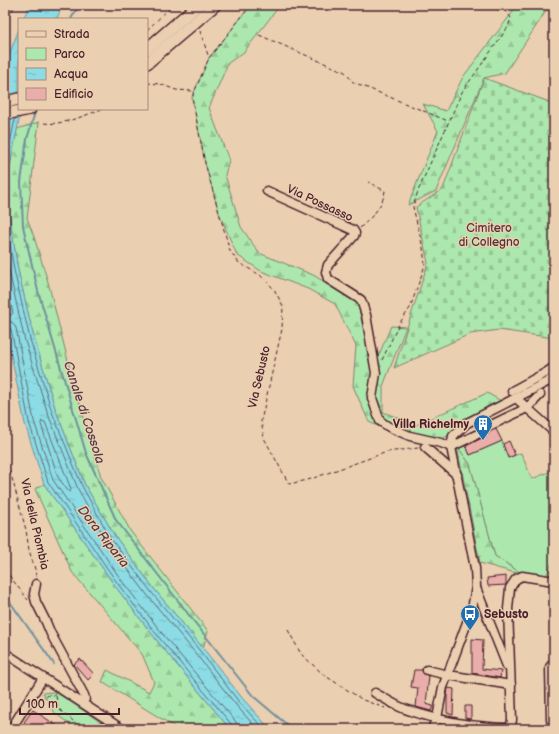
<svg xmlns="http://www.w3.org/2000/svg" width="559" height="734" font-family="'Balsamiq Sans',sans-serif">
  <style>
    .forest { fill: url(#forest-firs); stroke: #7b846c }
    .cemetery { fill: url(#cemetery-stones); stroke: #7b846c }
    .park { fill: #ace8ae; stroke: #7b846c }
    .water { fill: url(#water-ripples); stroke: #71909b }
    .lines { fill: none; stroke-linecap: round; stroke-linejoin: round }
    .shore { stroke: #646b75; stroke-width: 1 }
    .stream { stroke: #71909b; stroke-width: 2 }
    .building { fill: #e9aea9; stroke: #4a1f2b }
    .minor-casing { stroke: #4a1f2b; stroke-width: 11 }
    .highway-casing { stroke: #4a1f2b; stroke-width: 14 }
    .path { stroke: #4a1f2b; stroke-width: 1; stroke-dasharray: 4 3; stroke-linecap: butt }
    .minor { stroke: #eacfb1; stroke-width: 8 }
    .highway { stroke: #eacfb1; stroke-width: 11 }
    .labels { text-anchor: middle; stroke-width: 3; stroke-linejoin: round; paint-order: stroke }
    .street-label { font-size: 12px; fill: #4a1f2b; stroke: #eacfb1 }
    .park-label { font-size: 12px; fill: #543338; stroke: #eacfb1 }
    .poi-label { font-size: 12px; font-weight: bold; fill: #4a1f2b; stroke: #eacfb1; text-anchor: end }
    .water-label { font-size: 13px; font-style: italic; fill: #543b47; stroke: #eacfb1 }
  </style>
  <defs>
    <pattern id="forest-firs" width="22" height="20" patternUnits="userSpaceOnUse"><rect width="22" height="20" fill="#ace8ae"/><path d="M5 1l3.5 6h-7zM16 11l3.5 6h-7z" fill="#96c796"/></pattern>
    <pattern id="cemetery-stones" width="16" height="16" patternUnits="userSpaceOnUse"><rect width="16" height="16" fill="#ace8ae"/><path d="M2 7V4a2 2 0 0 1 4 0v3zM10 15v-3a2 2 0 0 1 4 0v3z" fill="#96c796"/></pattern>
    <pattern id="water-ripples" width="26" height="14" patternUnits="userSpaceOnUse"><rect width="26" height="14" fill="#8bdce5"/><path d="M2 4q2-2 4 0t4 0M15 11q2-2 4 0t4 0" fill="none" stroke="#79bcc5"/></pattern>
  </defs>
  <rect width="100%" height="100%" fill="#eacfb1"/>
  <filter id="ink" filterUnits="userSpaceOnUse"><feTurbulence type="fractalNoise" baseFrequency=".025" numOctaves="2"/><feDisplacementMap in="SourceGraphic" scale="8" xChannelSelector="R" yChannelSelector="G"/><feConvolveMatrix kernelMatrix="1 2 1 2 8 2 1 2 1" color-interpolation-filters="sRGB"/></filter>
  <g filter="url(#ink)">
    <g class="forest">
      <polygon points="251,5 280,5 244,52 228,63 209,108 229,160 225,175 241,227 259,253 313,275 357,301 373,369 391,326 406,327 383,386 383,412 416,425 487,393 501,401 490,405 449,435 432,445 412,442 369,422 353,386 356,346 335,304 308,289 261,271 237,255 219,213 205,163 192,97 209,58"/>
      <polygon points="516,5 550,5 505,73 484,78 436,191 408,205 438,131 423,104 446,111 463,77 512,13"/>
      <polygon points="39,122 27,218 34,237 48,282 71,373 101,477 131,532 208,631 203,648 155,590 115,536 85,485 56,411 34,338 18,270 8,206 9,171 17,129"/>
      <polygon points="457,446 470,464 495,556 521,573 512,572 480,563"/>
      <polygon points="44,484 115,586 158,642 230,729 178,729 102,682 107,670 149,692 154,682 142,654 72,572 35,489"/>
    </g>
    <polygon class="cemetery" points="484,78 552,103 554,99 554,338 499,330 470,334 394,368 428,263 416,207 443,189"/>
    <g class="park">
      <polygon points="464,441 470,455 502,441 508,458 521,453 532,479 554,470 554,559 546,576 521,573 495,556 470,464 457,446"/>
      <polygon points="53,692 60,695 111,729 76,729 55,713 43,693"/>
    </g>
    <g class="water">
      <polygon points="30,5 62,5 57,19 23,19"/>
      <polygon points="19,29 19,109 23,109 19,120 9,171 8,206 18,270 34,338 56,411 85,485 115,536 155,590 203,648 243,699 270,729 230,729 158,642 115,586 44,484 25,424 8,340 5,316 5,66"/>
    </g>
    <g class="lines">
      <g class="shore">
        <polyline points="5,168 15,119"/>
        <polyline points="5,211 14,270 30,339 52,412 82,486 111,539 152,593 200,651 239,702 264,729"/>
        <polyline points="5,245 9,271 25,341 48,414 78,489 107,541 148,596 196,654 236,705 257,729"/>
        <polyline points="5,281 13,313 11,315 5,314"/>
        <polyline points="5,321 12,322 16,328 34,421 53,480 122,581 165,637 236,722 238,729"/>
        <polyline points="5,326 8,326 11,329 29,422 48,482 118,584 161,640 232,725 233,729"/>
        <polygon points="42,421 45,422 71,489 70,492 68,491 58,477 41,424"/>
      </g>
      <g class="stream">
        <polyline points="71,19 79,5"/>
        <polyline points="36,109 27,139 21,182 23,226 38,291 86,453 116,520 192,619 253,696 292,729"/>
        <polyline points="5,595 54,664"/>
      </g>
    </g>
    <g class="building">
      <polygon points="496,429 502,441 470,455 466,446 486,436 491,431"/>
      <polygon points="509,441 515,455 508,458 503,444"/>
      <polygon points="506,576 506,585 488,586 487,578"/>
      <polygon points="472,639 483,640 482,669 501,671 500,678 472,673"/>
      <polygon points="80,659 94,674 88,680 74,664"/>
      <polygon points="414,670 422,670 424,674 429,676 426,704 433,706 431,711 416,707 418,688 411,687"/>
      <polygon points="448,688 454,689 453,715 447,713 447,696"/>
      <polygon points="465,706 471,706 471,719 465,718"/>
      <polygon points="33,710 62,729 34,729 24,722"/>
    </g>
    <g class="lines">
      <g class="minor-casing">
        <g id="minor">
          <polyline points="267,191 353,230 355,233 354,236 328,265 326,272 328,279 361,300 366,315 376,373 372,398 380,421 389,427 410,436 441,443 451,447"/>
          <polyline points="512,391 547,372 554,367"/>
          <polyline points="516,398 554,432"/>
          <polyline points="425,447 457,475"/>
          <polyline points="451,447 484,431 487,427 527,408 540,395"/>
          <polyline points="36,584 34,594 36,602 46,622 51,634 84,695 85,699 83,703"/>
          <polyline points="476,588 507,666"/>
          <polyline points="5,653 122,729"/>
          <polyline points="554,662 550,667 551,720 554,721"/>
          <polyline points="427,670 448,675 511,685"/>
          <path d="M375,693C386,699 397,707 408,710C439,721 478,728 511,728"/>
          <polyline points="11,729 43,678"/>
          <polyline points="432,729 437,718 443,687 472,609 476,587 475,568 451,447 453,436 467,423 547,382 554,377"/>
          <polyline points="510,729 512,720 508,609 510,588 516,579 522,576 554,581"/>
        </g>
      </g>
      <g class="highway-casing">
        <g id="highway">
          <polyline points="147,49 198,5"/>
          <polyline points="147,63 215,5"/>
          <polyline points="5,102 19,99"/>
          <polyline points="5,114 30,109"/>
        </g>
      </g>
      <g class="path">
        <polyline points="251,5 209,58 192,97 205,163 230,251 239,263 260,275 274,289 283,306 282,329 261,421 264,438 289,484 308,480 387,452 418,448"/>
        <polyline points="5,23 15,5"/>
        <polyline points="147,30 173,5"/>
        <polyline points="200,31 209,58"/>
        <polyline points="259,35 345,72 353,82 448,121"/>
        <polyline points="147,83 160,84 176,90 194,91"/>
        <path d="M44,123C61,126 86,115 102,109"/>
        <path d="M360,228C371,218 383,206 385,191L368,182"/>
        <polyline points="382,360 399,324 410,308 425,265 423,248 413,207 418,191 462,92 508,27 511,18 507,12 481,5"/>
        <polyline points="5,458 12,478 26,530 29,550 35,569 36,577"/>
        <polyline points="5,570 28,600"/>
        <polyline points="288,630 301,654 324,675 363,700 385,708"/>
        <polyline points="56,696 58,707 61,711 83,729"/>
        <polyline points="40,699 49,695 56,695"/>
      </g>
      <use href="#minor" class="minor"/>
      <use href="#highway" class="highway"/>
    </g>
  </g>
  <defs>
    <g id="building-pin" transform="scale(1)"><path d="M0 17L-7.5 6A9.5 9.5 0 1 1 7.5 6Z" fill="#1f6fb2" stroke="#eacfb1"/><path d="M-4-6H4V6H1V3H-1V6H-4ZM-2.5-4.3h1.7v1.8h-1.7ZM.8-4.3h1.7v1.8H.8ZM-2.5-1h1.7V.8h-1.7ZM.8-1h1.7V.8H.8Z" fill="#fff"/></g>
    <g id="bus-pin" transform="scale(1)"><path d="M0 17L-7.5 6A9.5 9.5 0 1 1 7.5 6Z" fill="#1f6fb2" stroke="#eacfb1"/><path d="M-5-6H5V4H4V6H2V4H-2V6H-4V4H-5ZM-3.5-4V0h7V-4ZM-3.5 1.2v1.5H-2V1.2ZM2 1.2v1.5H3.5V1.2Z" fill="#fff"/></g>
  </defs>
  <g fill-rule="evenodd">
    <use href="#building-pin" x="483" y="424"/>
    <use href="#bus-pin" x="470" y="614"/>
  </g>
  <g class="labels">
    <g class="street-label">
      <text transform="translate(320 203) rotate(25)" y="4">Via Possasso</text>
      <text transform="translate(259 377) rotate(-77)" y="4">Via Sebusto</text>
      <text transform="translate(35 524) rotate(77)" y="4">Via della Piombia</text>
    </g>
    <g class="park-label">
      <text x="489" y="232">Cimitero<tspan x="489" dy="14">di Collegno</tspan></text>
    </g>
    <g class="poi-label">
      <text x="469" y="428">Villa Richelmy</text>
      <text x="484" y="618" text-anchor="start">Sebusto</text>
    </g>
    <g class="water-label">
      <text transform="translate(85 412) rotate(72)" y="5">Canale di Cossola</text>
      <text transform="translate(104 536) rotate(52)" y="5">Dora Riparia</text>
    </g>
  </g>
  <rect width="559" height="734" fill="none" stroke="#eacfb1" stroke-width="20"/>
  <rect x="10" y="10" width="539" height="714" fill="none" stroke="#4a1f2b" stroke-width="1.5" filter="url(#ink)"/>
  <rect x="18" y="18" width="130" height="92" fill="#eacfb1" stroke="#aa897b"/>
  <rect x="26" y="31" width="20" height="6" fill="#eacfb1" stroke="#aa897b"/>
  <text x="54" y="38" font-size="12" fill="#4a1f2b">Strada</text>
  <rect x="26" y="48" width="20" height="12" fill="#ace8ae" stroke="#aa897b"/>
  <text x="54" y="58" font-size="12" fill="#4a1f2b">Parco</text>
  <rect x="26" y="68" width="20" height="12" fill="url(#water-ripples)" stroke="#aa897b"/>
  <text x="54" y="78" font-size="12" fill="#4a1f2b">Acqua</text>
  <rect x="26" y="88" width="20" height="12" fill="#e9aea9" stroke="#aa897b"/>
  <text x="54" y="98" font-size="12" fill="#4a1f2b">Edificio</text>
  <path d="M20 708v6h99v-6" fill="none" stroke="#4a1f2b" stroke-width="2"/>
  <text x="26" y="708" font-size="12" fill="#4a1f2b" stroke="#eacfb1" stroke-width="3" paint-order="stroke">100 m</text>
</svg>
